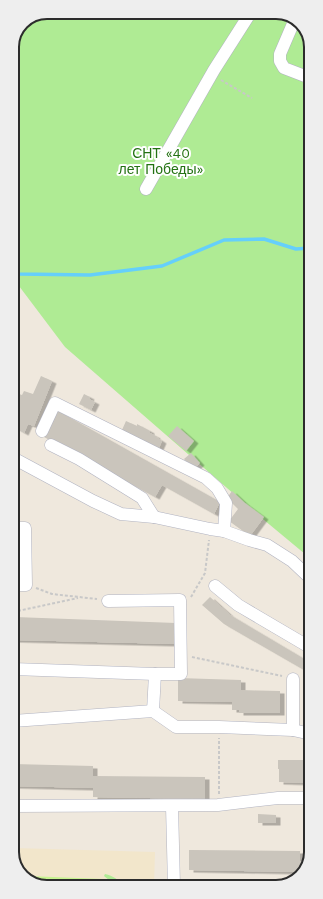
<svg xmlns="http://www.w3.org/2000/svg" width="323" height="899" font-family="'Work Sans',sans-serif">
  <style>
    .education { fill: #f2e6cb }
    .green { fill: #afeb94 }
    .pitch { fill: #c6f38f }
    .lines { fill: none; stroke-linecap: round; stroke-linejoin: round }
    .stream { stroke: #65cffb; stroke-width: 3.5 }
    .building { fill: #cac5bc; filter: url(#shadow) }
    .minor-casing { stroke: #b1b3c1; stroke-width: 13 }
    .path { stroke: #c8c8c8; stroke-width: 2; stroke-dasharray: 3 2; stroke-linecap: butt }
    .minor { stroke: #fff; stroke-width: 12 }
    .labels { text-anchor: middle; stroke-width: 4; stroke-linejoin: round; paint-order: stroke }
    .park-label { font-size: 14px; fill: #247213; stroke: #fff }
    .rim { fill: none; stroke: #2c2c2c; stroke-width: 2 }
  </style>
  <defs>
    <filter id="shadow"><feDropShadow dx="4.5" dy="2.5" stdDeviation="0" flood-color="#0004"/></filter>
  </defs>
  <rect width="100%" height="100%" fill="#efe8dd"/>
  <polygon class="education" points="13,848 155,852 154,886 45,887 26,880 13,861"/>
  <g class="green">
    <polygon points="48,12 280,12 299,21 310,38 311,559 258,515 65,347 19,286 12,281 12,45 23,22"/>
    <path d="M105,874C113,876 119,879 123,887H113L109,880L104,876Z"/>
  </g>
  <polygon class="pitch" points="27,876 103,879 107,881 111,887 45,887 26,880 24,877"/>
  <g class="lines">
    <polyline class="stream" points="12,271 19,274 90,275 162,266 224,240 264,239 296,249 310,248"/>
  </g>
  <g class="building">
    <polygon points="41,376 52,381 34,426 28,424 24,433 13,427 13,392 22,395 24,391 33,394"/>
    <polygon points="84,394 90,397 89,399 95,402 91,410 79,404"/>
    <polygon points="58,411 220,502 214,514 162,485 155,497 44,437"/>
    <polygon points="126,421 137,426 137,424 150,431 150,433 156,436 156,437 162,441 158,450 122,430"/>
    <polygon points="177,426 194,441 186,451 168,436"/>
    <polygon points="191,453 200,463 193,470 184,459"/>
    <polygon points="232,491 245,503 264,517 250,536 229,521 238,509 227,498"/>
    <polygon points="210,597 230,615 311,663 311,674 224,624 202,605"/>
    <polygon points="15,617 176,623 177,644 15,640"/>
    <polygon points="178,678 241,680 241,690 280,691 280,713 239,713 239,710 232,710 232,702 178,701"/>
    <polygon points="278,760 311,760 311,783 279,782 279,769 278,769"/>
    <polygon points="13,764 93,766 93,776 205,777 205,799 93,797 93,788 13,786"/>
    <polygon points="258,814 276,815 276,823 258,823"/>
    <polygon points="189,850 300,851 300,861 308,861 304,873 300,876 300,872 189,870"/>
  </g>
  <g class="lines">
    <g class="minor-casing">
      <g id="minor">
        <polyline points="295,19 280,54 280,61 284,68 310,78"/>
        <polyline points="146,189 214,70 251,12"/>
        <polyline points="42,431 55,403 206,478 217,488 226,503 224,531"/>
        <polyline points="51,445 79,459 142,498 154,517"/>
        <polyline points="13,458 93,501 121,514 154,517 210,529 224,531 249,540 267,545 292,561 311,579"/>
        <polyline points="13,528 25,528 26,585 13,585"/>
        <polyline points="215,586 238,605 311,648"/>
        <polyline points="13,669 155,674 181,674 180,600 108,601"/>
        <polyline points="153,711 155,674"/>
        <polyline points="13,721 153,711 176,727 219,727 293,730 311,734"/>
        <polyline points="293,730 293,679"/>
        <polyline points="13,806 218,805 278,798 311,798"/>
        <polyline points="172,806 174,886"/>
      </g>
    </g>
    <g class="path">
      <polyline points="221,80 252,98"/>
      <polyline points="36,588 52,594 97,599"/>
      <polyline points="191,597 205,573 209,540"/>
      <polyline points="13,612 78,598"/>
      <polyline points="192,657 282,676"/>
      <polyline points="13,683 14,705 13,707"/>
      <polyline points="219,794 219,738"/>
    </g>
    <use href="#minor" class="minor"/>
  </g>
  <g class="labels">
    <g class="park-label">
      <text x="161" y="158">СНТ «40<tspan x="161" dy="16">лет Победы»</tspan></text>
    </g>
  </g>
  <path d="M0 0H323V899H0ZM47 19H276A28 28 0 0 1 304 47V852A28 28 0 0 1 276 880H47A28 28 0 0 1 19 852V47A28 28 0 0 1 47 19Z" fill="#eee" fill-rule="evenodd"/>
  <path class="rim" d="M47 19H276A28 28 0 0 1 304 47V852A28 28 0 0 1 276 880H47A28 28 0 0 1 19 852V47A28 28 0 0 1 47 19Z"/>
</svg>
